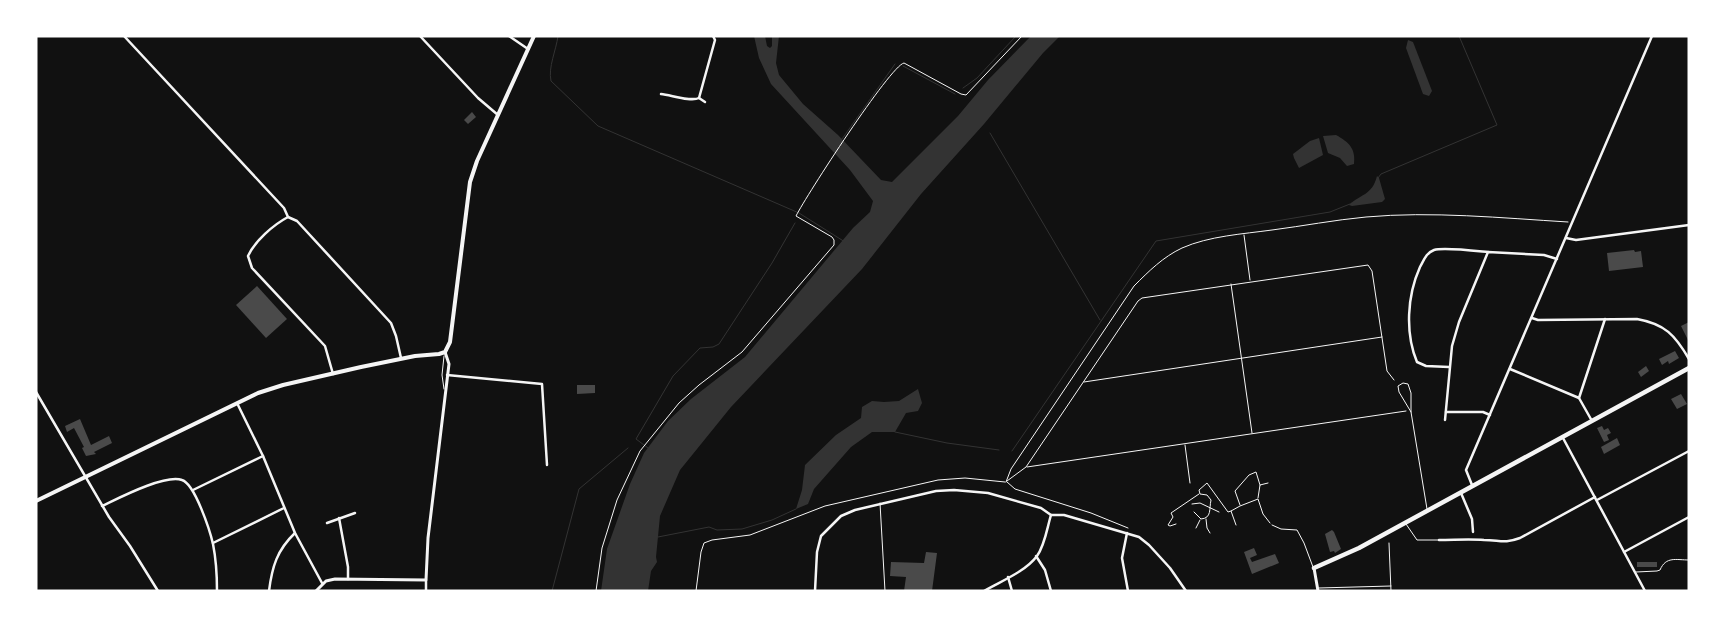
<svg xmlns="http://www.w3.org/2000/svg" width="1725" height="627" font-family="Arial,sans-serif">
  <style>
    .water { fill: #333 }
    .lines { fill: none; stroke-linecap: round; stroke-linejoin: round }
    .stream { stroke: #333; stroke-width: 1 }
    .building { fill: #4a4a4a }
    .path { stroke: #f5f5f5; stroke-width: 1 }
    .service { stroke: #f5f5f5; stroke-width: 1 }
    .minor { stroke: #f5f5f5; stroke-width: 2.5 }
    .tertiary { stroke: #f5f5f5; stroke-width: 3 }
    .secondary { stroke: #f5f5f5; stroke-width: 4 }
    .primary { stroke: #f5f5f5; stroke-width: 4.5 }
  </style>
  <rect width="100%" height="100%" fill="#111"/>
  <g class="water">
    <polygon points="754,36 765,36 767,46 770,48 772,46 772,36 779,36 776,63 779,75 803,104 838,135 881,180 892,182 958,116 988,80 1031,36 1060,36 1043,53 984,124 921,194 862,269 731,407 680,470 660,516 656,557 657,562 651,571 648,591 601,591 607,549 630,484 644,453 668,421 691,399 745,357 853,228 870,212 873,201 850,170 771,84 759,58"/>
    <polygon points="1408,40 1413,42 1432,91 1429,96 1423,94 1406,48"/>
    <path d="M1336,135C1349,142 1356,149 1354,164L1347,166L1340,158L1328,153L1323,136Z"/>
    <polygon points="1319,138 1323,155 1299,168 1294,158 1293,154 1310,141"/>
    <path d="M1377,176L1379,178L1385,199L1382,202L1352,206L1349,205C1360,194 1372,196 1377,176Z"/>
    <polygon points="918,389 922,403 918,411 906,413 895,432 872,432 851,447 814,489 808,504 796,509 802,490 805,465 836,435 861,418 862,407 872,401 884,402 899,401"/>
  </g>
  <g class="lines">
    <g class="stream">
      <path d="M558,36C556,51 548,67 551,81L598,126L799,213L845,242"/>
      <polyline points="903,66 955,94"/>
      <polyline points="963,88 977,78 1016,36"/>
      <polyline points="990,133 1100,320"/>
      <polyline points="842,139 895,64"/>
      <polyline points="1378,178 1381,174 1497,125 1459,36"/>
      <polyline points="895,432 947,443 999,450"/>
      <polyline points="648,448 636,439 673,376 700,348 713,347 719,344 772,263 795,223"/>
      <polyline points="1012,451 1156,241 1330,212 1350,204"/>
      <polyline points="658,537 709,527 717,530 742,529 772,520 796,509"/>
      <polyline points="552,591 579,489 628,448"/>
    </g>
  </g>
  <g class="building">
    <polygon points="472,112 476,117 468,124 464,120"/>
    <polygon points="1634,250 1635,252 1641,251 1643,267 1609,271 1607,253"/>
    <polygon points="257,286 287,319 266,338 236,305"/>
    <polygon points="1689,322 1689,342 1681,326"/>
    <polygon points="1675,351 1679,358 1669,364 1668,361 1662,365 1659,359"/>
    <polygon points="1646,366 1649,371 1641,377 1638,372"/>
    <polygon points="577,385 595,385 595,393 577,394"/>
    <polygon points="1681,394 1687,404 1677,409 1671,399"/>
    <polygon points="80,419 91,445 109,436 112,443 94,452 96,454 86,456 82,448 84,447 74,428 67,432 65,426"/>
    <polygon points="1602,426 1604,430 1608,428 1611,433 1607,435 1609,440 1604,442 1597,428"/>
    <polygon points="1617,438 1620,445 1604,454 1601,447"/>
    <polygon points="1332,530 1334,532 1341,549 1335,553 1334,551 1330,552 1325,534"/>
    <polygon points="1254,548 1257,555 1250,558 1252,562 1275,554 1279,563 1252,574 1244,552"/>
    <polygon points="926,552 937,553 932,591 904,591 906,577 890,576 891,562 924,563"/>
    <rect x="1637" y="562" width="20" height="5"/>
  </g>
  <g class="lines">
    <g class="path">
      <polyline points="1244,235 1250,280"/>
      <polyline points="1231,284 1252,433"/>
      <polyline points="1084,382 1382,337"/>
      <polyline points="1185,445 1190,483"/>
      <polyline points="1027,467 1406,411"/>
      <polyline points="1007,481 1026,467 1138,301 1142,298 1368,265 1372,271 1387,371 1394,380"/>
      <path d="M1006,482L1011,469L1134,286C1149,271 1163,257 1182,248C1209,236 1243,234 1272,230C1303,226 1334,220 1366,217C1431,211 1502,218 1568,222"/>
      <polyline points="1007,482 1015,489 1091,513 1128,528"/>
      <polyline points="1258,498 1260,485 1268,483"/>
      <polyline points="1192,504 1200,503 1219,512"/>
      <polyline points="1240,505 1235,491 1249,475 1256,472 1260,485"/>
      <path d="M1194,512L1201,519C1212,518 1209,509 1211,500L1207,495L1200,494L1199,490L1207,483L1228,512L1231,511"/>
      <polyline points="1206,519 1207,528 1210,533"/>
      <polyline points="1176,524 1170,526 1168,525 1173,517 1171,513 1199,494"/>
      <polyline points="1236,525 1231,511 1240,506 1258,499 1263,514 1270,523"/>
      <polyline points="1196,528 1200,520"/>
      <path d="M596,591L602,548L617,500L640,451L679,403L699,385L742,352L834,245V240L832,237L796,216C806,196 890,66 904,63L961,94L966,95L1022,36"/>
      <polyline points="696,591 701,552 704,543 712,540 750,535 825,506 938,480 965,478 1005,482"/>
    </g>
    <g class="service">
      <polyline points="444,389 442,375 444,356"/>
      <polyline points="1411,412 1399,392 1398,386 1403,383 1408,384 1411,393 1411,412 1427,509"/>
      <polyline points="880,503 885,591"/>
      <polyline points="1406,524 1417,540 1438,540"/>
      <polyline points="1272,525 1281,529 1297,530 1304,543 1313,567"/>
      <polyline points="1389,543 1391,591"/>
      <path d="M1636,572L1657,571L1660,570C1666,556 1676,560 1689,560"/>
      <polyline points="1319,588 1391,586"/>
    </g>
    <g class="minor">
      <polyline points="124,36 284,208 288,217 297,221 391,323 396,336 401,358"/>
      <polyline points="420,36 478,98 498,115"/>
      <polyline points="509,36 528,49"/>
      <path d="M661,94C671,95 691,102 699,98L715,40L713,36"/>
      <polyline points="699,98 705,102"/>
      <path d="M288,217C273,225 255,241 248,256L252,268L325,346L333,374"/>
      <polyline points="1566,238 1576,240 1689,225"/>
      <path d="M1532,318L1538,320L1637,319C1665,324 1675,335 1689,359"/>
      <path d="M1449,367L1426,366L1417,362C1405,333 1407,296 1420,267C1424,260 1426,253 1434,250C1443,247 1477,251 1488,252"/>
      <polyline points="1510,369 1579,398 1592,421"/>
      <polyline points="447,375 542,384 547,465"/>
      <polyline points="36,392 109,517 130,546 158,591"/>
      <polyline points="1579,398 1605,319"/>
      <polyline points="237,403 263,456 295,533 322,583"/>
      <polyline points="1446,412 1483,412 1490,415"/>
      <polyline points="1445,420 1452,346 1459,322 1488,252 1544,255 1557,259"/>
      <polyline points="1563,438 1645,591"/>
      <polyline points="1472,485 1466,470 1652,36"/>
      <polyline points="193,490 263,456"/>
      <polyline points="1461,493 1472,519 1473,532"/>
      <polyline points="1597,500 1689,451"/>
      <path d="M102,506C119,498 165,474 182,480C195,484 210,531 213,544C216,559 217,576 217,591"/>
      <polyline points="339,518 348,567 348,579"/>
      <polyline points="327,523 355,513"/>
      <polyline points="1127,533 1122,558 1128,591"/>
      <path d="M1439,540C1454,540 1469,539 1484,540C1500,540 1504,544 1520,538L1595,497"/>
      <polyline points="213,543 284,508"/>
      <polyline points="1624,552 1689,517"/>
      <polyline points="1036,556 1045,570 1051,591"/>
      <polyline points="1008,577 1012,591"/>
      <path d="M269,591C272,567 277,550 295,533"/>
      <polyline points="426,591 426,580"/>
      <polyline points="815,591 817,552 821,536 841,516 855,510 936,491 954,490 988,493 1041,508 1051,515 1064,515 1139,537 1149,545 1170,568 1186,591"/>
      <path d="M984,591C1001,581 1025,572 1037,556C1045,545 1047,528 1051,515"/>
    </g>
    <g class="tertiary">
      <polyline points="1314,568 1318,591"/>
      <polyline points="316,591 326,581 335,579 426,580 428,538 449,364 445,352"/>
    </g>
    <polyline class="secondary" points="36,501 258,393 283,385 361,367 415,356 439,354 445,352 450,342 470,182 477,161 534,36"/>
    <polyline class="primary" points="1314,568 1359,548 1689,368"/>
  </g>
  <rect width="1725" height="627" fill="none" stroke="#ffffff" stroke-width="75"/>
</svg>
